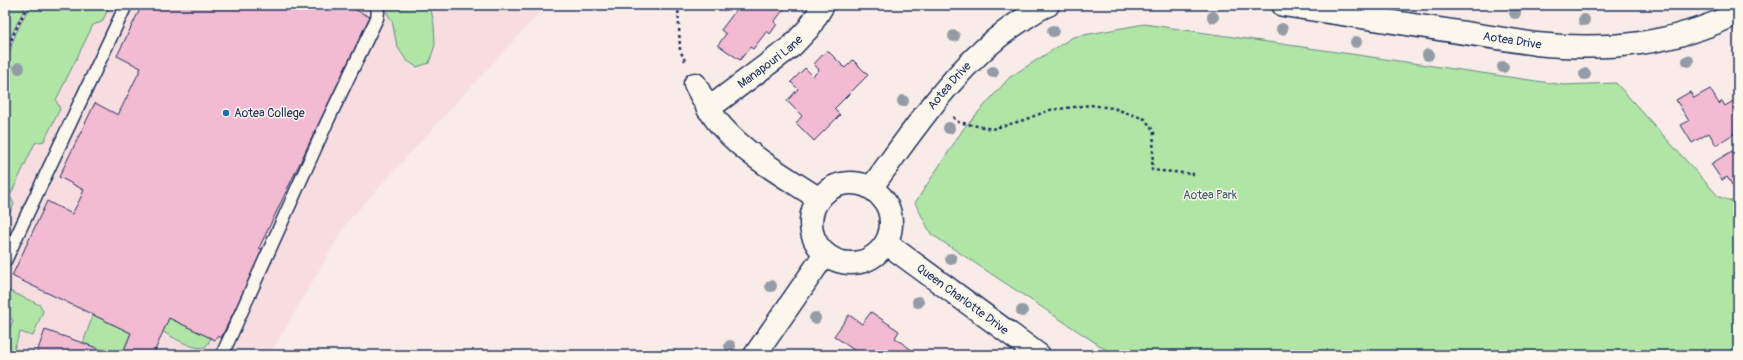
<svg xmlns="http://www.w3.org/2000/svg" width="1743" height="360" font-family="Pangolin,sans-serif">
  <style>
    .built { fill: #f7dde0 }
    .green { fill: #b0e5a6; stroke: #668a82 }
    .building { fill: #f3bbd1; stroke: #1b2f5e }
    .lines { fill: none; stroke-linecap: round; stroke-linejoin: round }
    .service-casing { stroke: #1b2f5e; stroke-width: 15 }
    .minor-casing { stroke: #1b2f5e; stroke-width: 25 }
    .tertiary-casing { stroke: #1b2f5e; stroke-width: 25 }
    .path { stroke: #1b2f5e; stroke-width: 2.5; stroke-dasharray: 3 3; stroke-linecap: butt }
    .service { stroke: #fbf7ec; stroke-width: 12 }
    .minor { stroke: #fbf7ec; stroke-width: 22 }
    .tertiary { stroke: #fbf7ec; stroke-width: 22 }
    .tree { fill: #939ca6 }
    .poi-dot { fill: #1f6fb2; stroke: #fbf7ec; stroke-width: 1.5 }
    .labels { text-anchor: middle; stroke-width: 3; stroke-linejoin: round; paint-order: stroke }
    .street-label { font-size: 12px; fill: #1b2f5e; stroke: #fbf7ec }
    .poi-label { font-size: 12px; fill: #1b2f5e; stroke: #fbf7ec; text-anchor: start }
    .park-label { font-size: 12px; fill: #405c70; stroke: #fbf7ec }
  </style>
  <rect width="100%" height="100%" fill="#f9ebe7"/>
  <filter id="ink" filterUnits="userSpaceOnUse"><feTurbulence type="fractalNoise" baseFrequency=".025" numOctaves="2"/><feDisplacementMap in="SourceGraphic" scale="8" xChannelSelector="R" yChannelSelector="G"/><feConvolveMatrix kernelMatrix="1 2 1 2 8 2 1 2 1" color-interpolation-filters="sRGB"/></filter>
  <g filter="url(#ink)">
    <polygon class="built" points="5,5 546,5 347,222 270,355 5,355"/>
    <g class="green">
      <polygon points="5,5 26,5 13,32 5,52"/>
      <polygon points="30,5 110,5 102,22 93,25 56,100 60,109 44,141 35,143 10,196 14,204 5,223 5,64 16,33"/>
      <polygon points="384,5 430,5 434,24 435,45 429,63 417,67 406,60 397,46 392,21 388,15"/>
      <polygon points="1144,24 1564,85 1616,83 1719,197 1738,203 1738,355 1114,355 931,234 915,203 964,128 1010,77 1073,37"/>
      <polygon points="5,289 40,305 43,311 33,336 20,332 12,355 5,355 5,341 13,320 5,315"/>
      <polygon points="93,315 131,333 122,355 115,355 83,343"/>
      <path d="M169,318L211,338C210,340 208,344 206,346C198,353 170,336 162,331Z"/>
    </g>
    <g class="building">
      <polygon points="142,5 346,5 370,17 259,248 264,250 221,338 217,336 215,340 169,318 153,355 122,355 131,333 12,276 47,201 72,214 79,201 84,190 59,177 95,103 118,115 141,68 117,56"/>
      <polygon points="732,5 787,5 774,22 777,24 770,34 767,31 753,49 750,47 740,60 718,45 726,34 721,30 737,9"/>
      <polygon points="827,50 845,68 853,60 868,75 834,109 840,115 814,141 796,123 802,116 787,101 798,89 791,82 805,68 813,76 819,70 814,64"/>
      <polygon points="1710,89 1719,104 1722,101 1725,106 1738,98 1738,131 1716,145 1709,133 1692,143 1681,125 1689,121 1676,100 1690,92 1694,98"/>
      <polygon points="1732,151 1735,156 1738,154 1738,194 1727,177 1722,180 1711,164"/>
      <polygon points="871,312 899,331 895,338 919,355 861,355 834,336 849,315 862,324"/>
      <polygon points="45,330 83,343 115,355 36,355"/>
    </g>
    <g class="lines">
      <g class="service-casing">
        <g id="service">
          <polyline points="5,261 126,5"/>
          <polyline points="222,355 328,120 377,18 378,12 376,5"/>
        </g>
      </g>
      <g class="minor-casing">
        <g id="minor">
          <path d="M695,84C703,99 711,115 723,128C749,157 786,177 819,199"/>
          <path id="s1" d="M708,109L792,46L809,28L823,5"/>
          <path id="s2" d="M886,243L1039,355"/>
        </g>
      </g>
      <g class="tertiary-casing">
        <g id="tertiary">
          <path id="s3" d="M1283,5L1536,44C1609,51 1671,45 1738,13"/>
          <circle cx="851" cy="223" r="40"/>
          <path id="s4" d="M871,188C915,128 958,61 1022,20C1030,15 1039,8 1048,5"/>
          <polyline points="755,355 825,254"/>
        </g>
      </g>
      <g class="path">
        <polyline points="678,5 680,50 686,63"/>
        <polyline points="5,57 14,33 28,5"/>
        <polyline points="953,117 958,122 992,129 1021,121 1050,110 1090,105 1113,108 1145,119 1154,132 1152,170 1194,174"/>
      </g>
      <use href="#service" class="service"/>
      <use href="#minor" class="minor"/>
      <use href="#tertiary" class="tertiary"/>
    </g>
    <g class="tree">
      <circle cx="1515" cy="13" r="6"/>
      <circle cx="1213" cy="17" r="6"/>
      <circle cx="1584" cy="20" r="6"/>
      <circle cx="1282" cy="29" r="6"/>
      <circle cx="1053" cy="31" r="6"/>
      <circle cx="954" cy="36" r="6"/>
      <circle cx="1356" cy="42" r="6"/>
      <circle cx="1428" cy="55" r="6"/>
      <circle cx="1688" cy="61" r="6"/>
      <circle cx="1503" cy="67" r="6"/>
      <circle cx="19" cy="68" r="6"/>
      <circle cx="993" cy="72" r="6"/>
      <circle cx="1585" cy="74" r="6"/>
      <circle cx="903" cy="101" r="6"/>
      <circle cx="949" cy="128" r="6"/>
      <circle cx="951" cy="259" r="6"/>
      <circle cx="771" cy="286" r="6"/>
      <circle cx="918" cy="302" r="6"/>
      <circle cx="1022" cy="311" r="6"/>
      <circle cx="815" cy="318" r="6"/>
      <circle cx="730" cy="346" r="6"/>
    </g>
  </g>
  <circle class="poi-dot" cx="226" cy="113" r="4"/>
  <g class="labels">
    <g class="street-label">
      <text dy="4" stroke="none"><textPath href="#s3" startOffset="232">Aotea Drive</textPath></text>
      <text dy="4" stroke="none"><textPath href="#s1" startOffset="78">Manapouri Lane</textPath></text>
      <text dy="4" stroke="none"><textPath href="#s4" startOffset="129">Aotea Drive</textPath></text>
      <text dy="4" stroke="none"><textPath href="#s2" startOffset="95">Queen Charlotte Drive</textPath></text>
    </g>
    <g class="poi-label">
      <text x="234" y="117">Aotea College</text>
    </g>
    <g class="park-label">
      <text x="1210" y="199">Aotea Park</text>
    </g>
  </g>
  <rect width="1743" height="360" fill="none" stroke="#fbf7ec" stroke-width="20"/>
  <rect x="10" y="10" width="1723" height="340" fill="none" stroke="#1b2f5e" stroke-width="1.5" filter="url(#ink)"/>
</svg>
